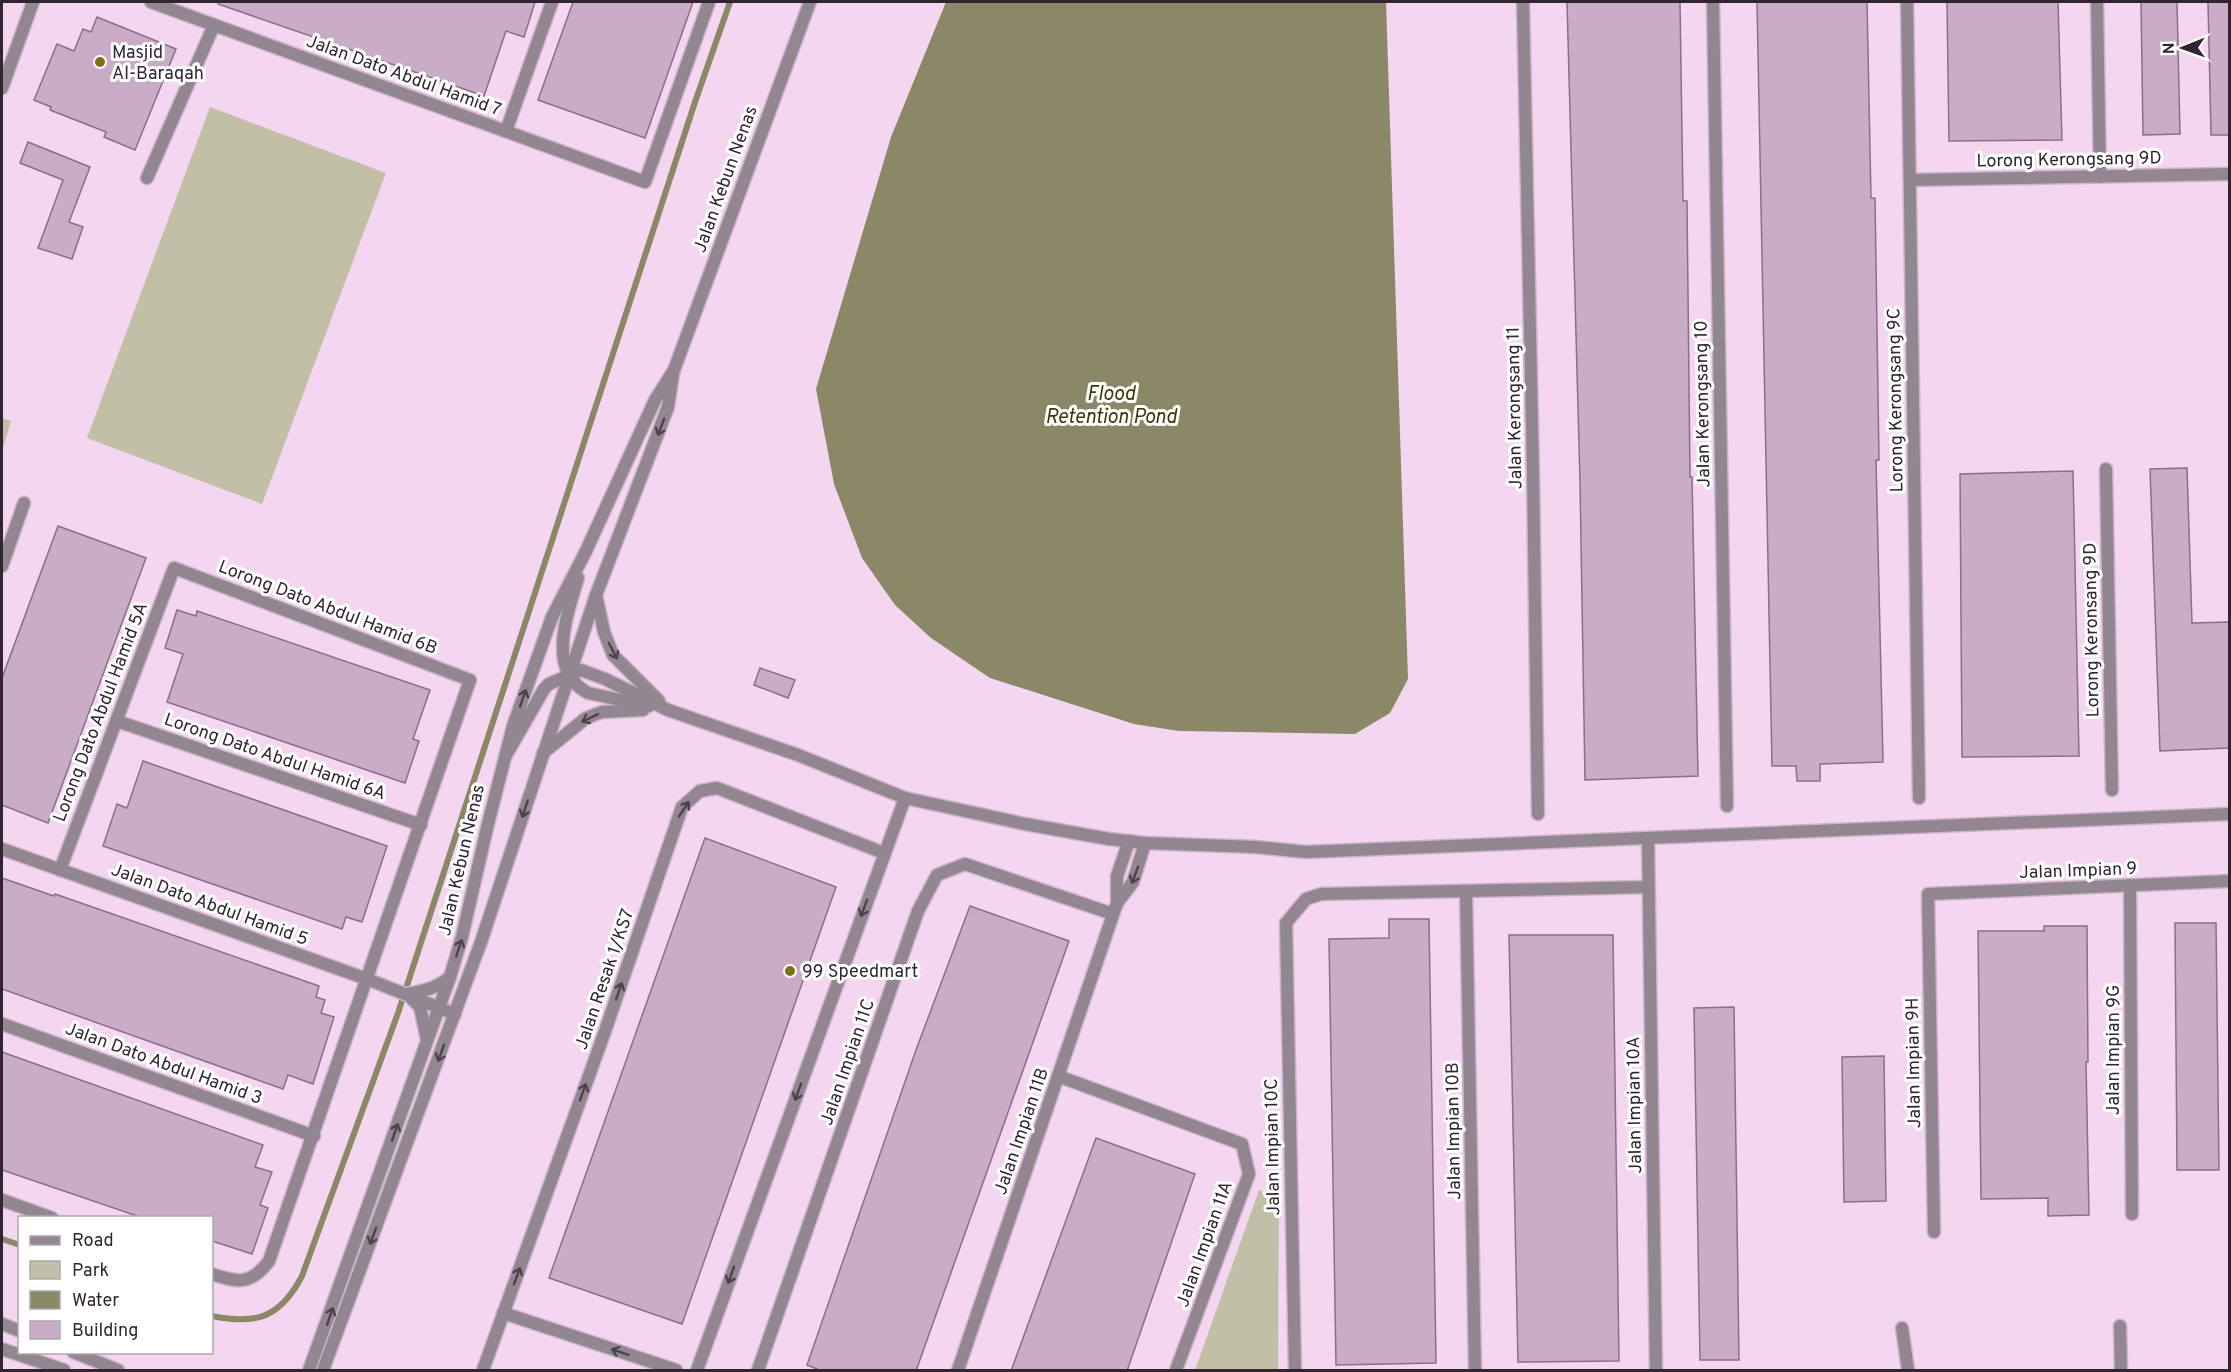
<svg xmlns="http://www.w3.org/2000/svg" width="2231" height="1372" font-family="Overpass,sans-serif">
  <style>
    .green { fill: #c1c0a7 }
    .water { fill: #8a8866 }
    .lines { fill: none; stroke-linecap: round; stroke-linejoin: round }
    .stream { stroke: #8a8866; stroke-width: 6 }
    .building { fill: #c9acc5; stroke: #8a6f86; stroke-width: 1.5 }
    .minor-casing { stroke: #cdb3c9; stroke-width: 15 }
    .tertiary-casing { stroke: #cdb3c9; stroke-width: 15 }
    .minor { stroke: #928691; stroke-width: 12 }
    .tertiary { stroke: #928691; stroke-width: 12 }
    .oneway { stroke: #4e434c }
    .poi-dot { fill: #787214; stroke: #fff; stroke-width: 2 }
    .labels { text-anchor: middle; stroke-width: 6; stroke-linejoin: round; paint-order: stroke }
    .poi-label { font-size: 18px; fill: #31262f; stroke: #fff; text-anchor: start }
    .street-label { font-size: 18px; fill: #31262f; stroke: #fff }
    .water-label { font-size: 20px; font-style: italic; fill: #3c380b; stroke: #fff }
  </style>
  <rect width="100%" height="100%" fill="#f4d6f0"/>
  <g class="green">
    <polygon points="210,107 386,173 262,504 87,438"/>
    <polygon points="2,418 11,421 3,448 2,448"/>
    <polygon points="1259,1190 1279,1197 1278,1370 1195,1370"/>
  </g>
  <polygon class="water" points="946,2 1386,2 1408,679 1390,713 1355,734 1179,731 1134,724 990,678 931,638 895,605 862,558 834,484 816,389 891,137"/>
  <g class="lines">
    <g class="stream">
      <polyline points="2,1239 20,1245"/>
      <path d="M212,1316C256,1325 280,1318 302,1276L398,1013L695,102L730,2"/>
    </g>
  </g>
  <g class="building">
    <polygon points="218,2 535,2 524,37 506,31 484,96 218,4"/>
    <polygon points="573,2 693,2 645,138 538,100"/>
    <polygon points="1567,2 1680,2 1683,201 1687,201 1690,477 1692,477 1698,776 1585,780 1580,482"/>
    <polygon points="1757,2 1867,2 1871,198 1875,198 1879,460 1876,460 1883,762 1820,764 1820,781 1797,781 1796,766 1772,766"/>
    <polygon points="1947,2 2058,2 2062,140 1949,141"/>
    <polygon points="2141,2 2177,2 2180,134 2143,135"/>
    <polygon points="2208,2 2229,2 2229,135 2211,135"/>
    <polygon points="97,17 176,49 135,150 104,137 106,132 50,110 51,107 34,100 57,44 74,51 83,29 91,32"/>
    <polygon points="28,142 90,167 69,222 83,227 72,259 38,248 63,180 20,163"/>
    <polygon points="2187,468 2192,623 2229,622 2229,748 2160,751 2150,469"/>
    <polygon points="2073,471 2079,756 1962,757 1960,474"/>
    <polygon points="58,526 146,558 48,823 2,805 2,678"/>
    <polygon points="177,610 196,616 197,611 430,690 413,739 419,741 405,783 167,702 183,654 165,648"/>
    <polygon points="760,668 795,680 788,698 754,685"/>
    <polygon points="143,761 387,846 362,922 346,917 342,929 103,846 117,804 127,808"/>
    <polygon points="705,838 836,887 682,1324 549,1278"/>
    <polygon points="2,878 54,896 55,894 319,986 316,997 325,1000 321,1013 334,1017 313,1084 288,1075 283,1089 2,989"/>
    <polygon points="970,906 1069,941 916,1371 822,1371 807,1365 916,1050"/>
    <polygon points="1389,919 1429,919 1436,1363 1336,1365 1329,939 1389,938"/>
    <polygon points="2175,923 2216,923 2219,1170 2177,1170"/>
    <polygon points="2044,926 2087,926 2088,1062 2086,1062 2089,1215 2048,1216 2048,1198 1981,1199 1978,931 2044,931"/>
    <polygon points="1509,935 1613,935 1619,1361 1518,1362"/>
    <polygon points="1734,1007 1739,1360 1700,1360 1694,1008"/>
    <polygon points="2,1052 263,1145 255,1167 272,1172 260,1205 268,1208 252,1254 212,1241 212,1218 143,1218 2,1170"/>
    <polygon points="1884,1056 1886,1201 1844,1202 1842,1057"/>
    <polygon points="1096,1138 1195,1174 1127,1371 1011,1371"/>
  </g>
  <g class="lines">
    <g class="minor-casing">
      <g id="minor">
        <polyline points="151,2 645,182 709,2"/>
        <polyline points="1523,2 1533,473 1538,814"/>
        <polyline points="1713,2 1727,806"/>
        <polyline points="1907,2 1919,798"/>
        <polyline points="2097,2 2100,177"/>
        <polyline points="2,88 33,2"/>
        <polyline points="506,131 552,2"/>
        <polyline points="147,178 214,25"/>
        <polyline points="1910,180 2230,174"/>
        <polyline points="2106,469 2112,790"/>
        <polyline points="2,566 24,503"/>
        <polyline points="117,721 421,825"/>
        <polyline points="1648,839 1656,1370"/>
        <polyline points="2,849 367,979 455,1014"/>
        <path d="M60,870L174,568L470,680L269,1261C251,1285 238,1283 212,1274"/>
        <polyline points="2130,885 2132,1214"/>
        <polyline points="1466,891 1475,1370"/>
        <polyline points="1117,903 1117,876 1129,841"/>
        <path d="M407,994C424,991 437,988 450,977"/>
        <polyline points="411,998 420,1007 427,1040"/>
        <polyline points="2,1024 314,1136"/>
        <polyline points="1058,1076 1242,1144 1249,1174 1176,1370"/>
        <polyline points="2,1200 52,1218"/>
        <polyline points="1934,1232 1928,894 2230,881"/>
        <polyline points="503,1313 676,1370"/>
        <polyline points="2120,1326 2121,1370"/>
        <polyline points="1902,1328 1908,1370"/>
        <polyline points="483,1370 604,1034 682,807 700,791 717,788 884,853"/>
        <polyline points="697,1370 905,798"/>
        <polyline points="758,1370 918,911 937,875 965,864 1113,914"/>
        <polyline points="958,1370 1117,903 1133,882 1145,843"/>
        <polyline points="1295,1370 1286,923 1306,899 1321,894 1649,887"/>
      </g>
    </g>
    <g class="tertiary-casing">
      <g id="tertiary">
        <path d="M578,578C568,613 545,670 588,693L649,706"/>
        <polyline points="596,595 604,632 613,655 659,701"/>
        <polyline points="543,753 586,718 602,712 643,710"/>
        <polyline points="505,757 544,689 549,684 581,670 605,679 668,710 798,755 905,798 1025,824 1109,839 1145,843 1256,847 1306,852 2230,814"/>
        <polyline points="2,1324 20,1331"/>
        <polyline points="2,1349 64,1370"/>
        <polyline points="73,1352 118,1370"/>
        <polyline points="309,1370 450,977 462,937 487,828 513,726 552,617 586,551 655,400 674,370 810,2"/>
        <polyline points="323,1370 481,942 596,595 668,407 673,374"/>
      </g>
    </g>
    <use href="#minor" class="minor"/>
    <use href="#tertiary" class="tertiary"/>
  </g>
  <defs><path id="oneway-shaft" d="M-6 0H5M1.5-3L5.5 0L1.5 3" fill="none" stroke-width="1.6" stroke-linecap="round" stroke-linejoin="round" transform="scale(1.5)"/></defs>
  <g class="oneway">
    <use href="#oneway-shaft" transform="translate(661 427) rotate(111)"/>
    <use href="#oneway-shaft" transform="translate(613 651) rotate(62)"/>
    <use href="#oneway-shaft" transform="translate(523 698) rotate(-71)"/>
    <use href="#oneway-shaft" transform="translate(590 718) rotate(154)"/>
    <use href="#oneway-shaft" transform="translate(525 809) rotate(108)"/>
    <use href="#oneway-shaft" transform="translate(684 809) rotate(-56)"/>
    <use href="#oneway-shaft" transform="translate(1135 875) rotate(110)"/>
    <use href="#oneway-shaft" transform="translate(864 908) rotate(110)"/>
    <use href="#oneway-shaft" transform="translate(459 948) rotate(-72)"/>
    <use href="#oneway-shaft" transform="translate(619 991) rotate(-71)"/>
    <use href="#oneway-shaft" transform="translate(441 1053) rotate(110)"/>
    <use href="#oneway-shaft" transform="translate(583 1092) rotate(-70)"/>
    <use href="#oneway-shaft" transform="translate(798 1092) rotate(110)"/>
    <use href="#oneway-shaft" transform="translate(395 1132) rotate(-71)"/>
    <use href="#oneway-shaft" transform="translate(373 1236) rotate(110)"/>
    <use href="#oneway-shaft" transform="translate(731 1275) rotate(110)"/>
    <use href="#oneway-shaft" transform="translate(517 1276) rotate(-70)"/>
    <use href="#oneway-shaft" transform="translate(330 1316) rotate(-71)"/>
    <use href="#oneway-shaft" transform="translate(620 1352) rotate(-162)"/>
  </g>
  <g class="poi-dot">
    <circle cx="100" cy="62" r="6"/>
    <circle cx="790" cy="971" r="6"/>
  </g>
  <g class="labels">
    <g class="poi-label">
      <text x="112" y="58">Masjid<tspan x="112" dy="21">Al-Baraqah</tspan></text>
      <text x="802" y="977">99 Speedmart</text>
    </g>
    <g class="street-label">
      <text transform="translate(404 75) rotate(20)" y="6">Jalan Dato Abdul Hamid 7</text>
      <text transform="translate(2069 159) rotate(-1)" y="6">Lorong Kerongsang 9D</text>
      <text transform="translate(725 179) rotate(-70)" y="6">Jalan Kebun Nenas</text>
      <text transform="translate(1895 400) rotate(-91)" y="6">Lorong Kerongsang 9C</text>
      <text transform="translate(1702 404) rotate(-91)" y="6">Jalan Kerongsang 10</text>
      <text transform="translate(1514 408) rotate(-91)" y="6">Jalan Kerongsang 11</text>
      <text transform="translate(328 607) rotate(21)" y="6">Lorong Dato Abdul Hamid 6B</text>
      <text transform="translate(2091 630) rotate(-91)" y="6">Lorong Keronsang 9D</text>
      <text transform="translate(100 712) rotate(-69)" y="6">Lorong Dato Abdul Hamid 5A</text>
      <text transform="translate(275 756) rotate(19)" y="6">Lorong Dato Abdul Hamid 6A</text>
      <text transform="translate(461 860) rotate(-77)" y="6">Jalan Kebun Nenas</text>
      <text transform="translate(2078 870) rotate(-2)" y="6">Jalan Impian 9</text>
      <text transform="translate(210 904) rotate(20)" y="6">Jalan Dato Abdul Hamid 5</text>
      <text transform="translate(604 979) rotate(-71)" y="6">Jalan Resak 1/KS7</text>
      <text transform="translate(2113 1050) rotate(-90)" y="6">Jalan Impian 9G</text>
      <text transform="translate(847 1062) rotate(-71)" y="6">Jalan Impian 11C</text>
      <text transform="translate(164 1063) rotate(20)" y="6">Jalan Dato Abdul Hamid 3</text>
      <text transform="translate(1913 1063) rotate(-91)" y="6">Jalan Impian 9H</text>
      <text transform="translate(1634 1105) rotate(-91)" y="6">Jalan Impian 10A</text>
      <text transform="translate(1021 1131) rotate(-71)" y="6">Jalan Impian 11B</text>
      <text transform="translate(1453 1131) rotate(-91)" y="6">Jalan Impian 10B</text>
      <text transform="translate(1272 1147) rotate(-91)" y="6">Jalan Impian 10C</text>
      <text transform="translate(1204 1244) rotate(-70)" y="6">Jalan Impian 11A</text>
    </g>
    <g class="water-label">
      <text x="1111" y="400">Flood<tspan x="1111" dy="23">Retention Pond</tspan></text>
    </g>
  </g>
  <rect width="2231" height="1372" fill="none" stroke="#31262f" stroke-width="6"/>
  <rect x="18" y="1216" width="195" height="138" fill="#ffffff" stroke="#ada8ac" stroke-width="1.5"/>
  <rect x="30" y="1236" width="30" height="9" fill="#928691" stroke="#ada8ac" stroke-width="1.5"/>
  <text x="72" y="1246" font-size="18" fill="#31262f">Road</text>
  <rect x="30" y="1261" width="30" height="18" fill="#c1c0a7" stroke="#ada8ac" stroke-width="1.5"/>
  <text x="72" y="1276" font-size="18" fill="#31262f">Park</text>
  <rect x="30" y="1291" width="30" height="18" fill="#8a8866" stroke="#ada8ac" stroke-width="1.5"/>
  <text x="72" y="1306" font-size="18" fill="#31262f">Water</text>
  <rect x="30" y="1321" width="30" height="18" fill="#c9acc5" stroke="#ada8ac" stroke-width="1.5"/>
  <text x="72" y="1336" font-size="18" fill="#31262f">Building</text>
  <g transform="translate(2183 48) rotate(269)" stroke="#ffffff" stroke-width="4.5" paint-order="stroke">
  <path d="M0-4.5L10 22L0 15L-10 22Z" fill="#31262f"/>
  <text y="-9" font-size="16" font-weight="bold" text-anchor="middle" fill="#31262f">N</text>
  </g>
</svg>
